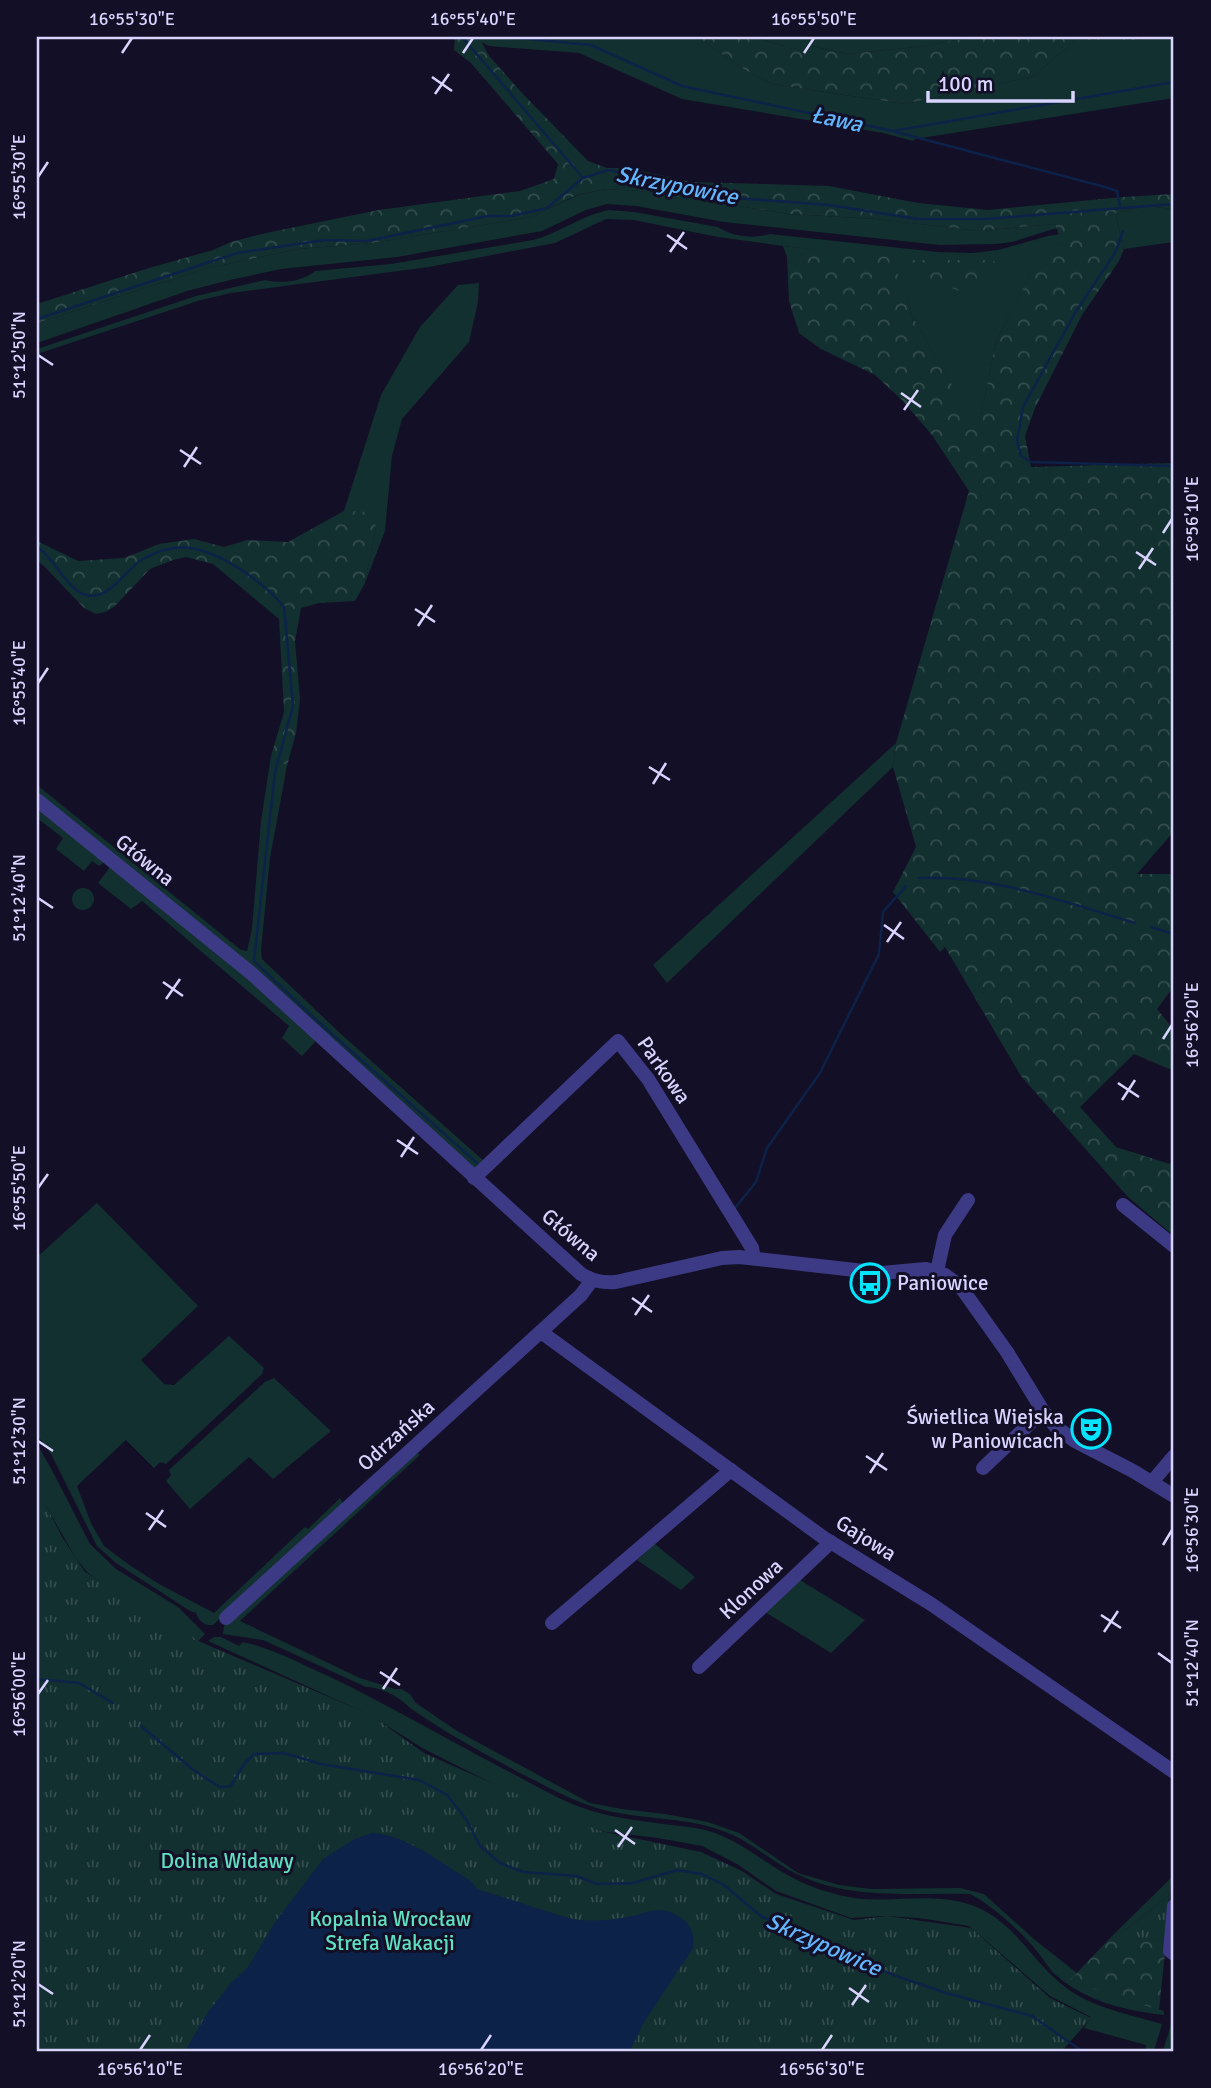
<svg xmlns="http://www.w3.org/2000/svg" width="1211" height="2088" font-family="Signika,sans-serif">
  <style>
    .grass { fill: #12302f }
    .forest { fill: url(#forest-crowns) }
    .park { fill: url(#park-tufts) }
    .water { fill: #0c2248 }
    .lines { fill: none; stroke-linecap: round; stroke-linejoin: round }
    .stream { stroke: #0c2248; stroke-width: 2.5 }
    .minor { stroke: #3d3a85; stroke-width: 14 }
    .ticks { fill: none; stroke: #d9d4ff; stroke-width: 2.5 }
    .labels { text-anchor: middle; stroke-width: 6; stroke-linejoin: round; paint-order: stroke }
    .street-label { font-size: 21px; fill: #d9d4ff; stroke: #130f26 }
    .poi-label { font-size: 21px; fill: #d9d4ff; stroke: #130f26; text-anchor: start }
    .park-label { font-size: 21px; fill: #5fe0c0; stroke: #130f26 }
    .water-label { font-size: 23px; font-style: italic; fill: #62b6ff; stroke: #130f26 }
    .neatline { fill: none; stroke: #d9d4ff; stroke-width: 2.5 }
    .ticks-label { font-size: 18px; text-anchor: middle; fill: #d9d4ff }
  </style>
  <defs>
    <pattern id="forest-crowns" width="20" height="18" patternUnits="userSpaceOnUse" patternTransform="scale(1.75)"><rect width="20" height="18" fill="#12302f"/><path d="M2 6a3 3 0 1 1 6 0M12 15a3 3 0 1 1 6 0" fill="none" stroke="#344d4e"/></pattern>
    <pattern id="park-tufts" width="24" height="20" patternUnits="userSpaceOnUse" patternTransform="scale(1.75)"><rect width="24" height="20" fill="#12302f"/><path d="M3 7l-1-3M5 7V3M7 7l1-3M15 17l-1-3M17 17v-4M19 17l1-3" fill="none" stroke="#344d4e"/></pattern>
  </defs>
  <rect width="100%" height="100%" fill="#130f26"/>
  <g class="grass">
    <polygon points="471,37 698,37 745,70 772,84 905,104 1034,76 1075,40 1138,40 1149,37 1174,37 1174,98 915,139 913,141 883,133 682,99 579,53 489,46"/>
    <polygon points="754,37 972,37 925,46 848,54 811,46 784,46"/>
    <polygon points="606,189 641,191 790,214 877,219 979,231 1055,224 1057,228 1012,242 996,244 940,245 724,222 636,206 607,204 586,210 542,231 397,257 281,269 230,280 187,291 37,343 37,323 204,269 298,249 372,243 531,217 578,195"/>
    <polygon points="1146,206 1174,209 1174,242 1124,249 1115,213"/>
    <path d="M609,210L634,212L718,227C733,237 754,239 770,234L938,252L972,253L998,250L1048,236L1061,234L1062,244L1042,251L996,342L978,431L911,314L891,258L783,246L718,237L634,220L606,219L555,243L429,267L231,293L201,300L37,354V349L196,296L265,280C281,284 302,282 315,271L391,264L533,240C560,233 582,215 609,210Z"/>
    <polygon points="479,283 478,302 469,342 402,419 392,456 385,531 365,583 376,526 344,511 381,395 420,327 458,285"/>
    <polygon points="896,743 893,767 667,983 653,965"/>
    <polygon points="271,756 287,766 270,858 261,950 262,959 341,1034 485,1162 476,1170 37,795 37,785 241,950 247,951 252,929 261,821"/>
    <polygon points="37,805 101,856 103,863 99,866 92,861 84,871 56,849 63,838 37,818"/>
    <polygon points="111,866 210,943 315,1038 315,1042 302,1056 282,1038 289,1026 142,901 131,909 98,883"/>
    <circle cx="83" cy="899" r="11"/>
    <path d="M97,1203L198,1306L141,1360L164,1384L174,1385L229,1336L264,1368L262,1374L166,1464L160,1462L154,1468L126,1440L77,1486L91,1523L104,1546L128,1564L159,1584L214,1613L305,1527L308,1529L340,1498L344,1505L213,1625C204,1626 199,1621 196,1613L190,1611L116,1563L97,1546L51,1454L37,1435V1257Z"/>
    <polygon points="274,1378 331,1431 273,1479 249,1457 190,1509 166,1481 171,1475 169,1470 265,1382"/>
    <polygon points="37,1444 54,1474 90,1544 116,1569 178,1607 205,1634 194,1645 88,1573 75,1557 37,1490"/>
    <path d="M414,1451L420,1455L240,1621L360,1678L395,1689H401L410,1694L416,1703L457,1731L590,1803L622,1809L665,1814L708,1822L739,1833L798,1873L839,1885L871,1889L960,1888L984,1894L1035,1940L1077,1973L1070,1981L1164,2011V2015C1127,2011 1085,2001 1057,1976C1048,1969 1044,1959 1036,1950C1019,1930 993,1906 970,1894C911,1892 851,1901 797,1874C773,1863 753,1843 728,1833C690,1817 647,1820 608,1811C577,1804 548,1787 520,1773C481,1752 446,1733 410,1708C400,1697 381,1687 366,1687L263,1640L223,1634L224,1625Z"/>
    <polygon points="655,1544 695,1577 681,1590 637,1560"/>
    <polygon points="800,1580 865,1620 831,1653 765,1612"/>
    <path d="M214,1637H221L239,1646L243,1642C272,1648 299,1663 326,1675C387,1704 444,1738 504,1769C529,1782 554,1797 580,1807C607,1817 634,1820 663,1824C680,1826 698,1827 715,1833C743,1843 766,1864 793,1878C810,1887 829,1893 848,1897C891,1905 937,1889 979,1908C1016,1925 1033,1962 1064,1986C1091,2008 1129,2014 1162,2024L1154,2051H1145L1146,2045L1084,2028L1091,2017L1050,1996L969,1926L919,1918L884,1916L851,1918L776,1891L737,1864L702,1846L658,1838L599,1831L549,1812L424,1749L370,1715L208,1641Z"/>
    <polygon points="1171,1878 1170,1895 1120,1934 1116,1932"/>
    <polygon points="1171,2024 1174,2025 1174,2051 1163,2051"/>
  </g>
  <g class="forest">
    <polygon points="455,37 471,37 481,41 489,56 522,93 588,161 607,168 628,168 692,182 829,186 918,203 988,210 1123,197 1174,194 1174,209 1146,206 1115,213 1124,249 1119,261 1082,315 1035,408 1025,436 1031,467 1174,463 1174,831 1137,874 1174,874 1174,986 1157,1009 1174,1030 1174,1071 1134,1054 1080,1107 1116,1147 1170,1164 1174,1160 1174,1236 1127,1196 1021,1076 945,947 940,952 893,892 916,847 893,767 896,743 969,491 932,435 901,399 875,375 821,349 799,333 789,301 787,257 783,246 892,257 911,314 978,430 996,342 1042,250 1062,244 1055,224 979,231 877,219 790,214 641,191 606,189 577,195 531,217 372,243 298,249 204,269 37,323 37,304 149,268 213,250 231,242 266,233 379,210 520,191 554,179 558,164 471,63 454,50"/>
    <polygon points="698,37 754,37 784,46 811,46 848,54 924,46 972,37 1149,37 1138,40 1075,40 1034,76 905,104 772,84 745,70"/>
    <polygon points="908,260 986,260 1004,263 986,286 967,294 910,272"/>
    <polygon points="344,511 368,512 376,526 365,583 355,601 319,603 301,608 295,641 300,699 296,733 287,766 271,756 284,712 279,619 213,564 186,557 173,560 150,569 114,607 105,612 96,614 84,608 44,566 37,561 37,541 78,561 124,558 159,544 194,539 224,547 247,540 288,542"/>
    <polygon points="1116,1932 1166,1943 1159,2010 1069,1981"/>
  </g>
  <g class="park">
    <polygon points="37,1488 62,1537 85,1572 185,1630 196,1640 371,1715 424,1753 600,1831 701,1852 742,1871 776,1894 854,1920 887,1916 971,1928 1050,1998 1091,2018 1062,2051 37,2051"/>
    <polygon points="1170,1895 1166,1943 1120,1934"/>
  </g>
  <path class="water" d="M372,1833C405,1834 443,1864 471,1881L477,1889C496,1895 515,1901 533,1907C548,1911 564,1918 580,1920C597,1922 616,1919 633,1916C646,1913 657,1907 670,1912C687,1918 696,1931 693,1948L643,2024L630,2051H185L208,2012L231,1983L248,1967L276,1921L323,1859L355,1839Z"/>
  <g class="lines">
    <g class="stream">
      <polyline points="462,37 583,178"/>
      <polyline points="507,37 591,45 682,86 893,131 1174,82"/>
      <polyline points="896,132 1105,187 1117,191 1120,207"/>
      <polyline points="1123,231 1115,253 1075,313 1023,407 1017,441 1021,456 1031,462 1174,466"/>
      <polyline points="37,319 237,253 325,240 367,241 488,216 512,216 547,208 583,178 608,170 635,175 660,187 709,196 829,205 918,219 985,219 1174,204"/>
      <path d="M37,547C54,557 68,591 86,595C110,601 126,568 143,559C157,551 174,546 190,548C221,552 265,583 284,607L293,706L275,772L254,961L313,1017L478,1164"/>
      <path d="M919,878C994,875 1064,902 1135,923"/>
      <polyline points="1151,927 1174,934"/>
      <polyline points="735,1208 756,1182 767,1148 820,1073 879,954 883,912 906,886"/>
      <polyline points="37,1679 79,1683 113,1703"/>
      <polyline points="141,1726 191,1768 207,1779 220,1787 231,1786 244,1764 254,1754 284,1753 321,1764 419,1780 447,1795 466,1819 480,1846 500,1863 523,1872 577,1876 597,1884 633,1883 677,1870 702,1874 724,1885 762,1917 828,1942 888,1973 946,1993 1032,2016 1082,2051"/>
    </g>
    <g class="minor">
      <path d="M37,800L251,973L581,1274C593,1281 602,1283 616,1282L722,1258L739,1257L882,1273L926,1269L945,1275L960,1286L1007,1352L1043,1411L1056,1427L1075,1441L1133,1471L1174,1496"/>
      <polyline points="474,1178 618,1041 648,1079 752,1248 754,1258"/>
      <polyline points="1123,1205 1174,1246"/>
      <polyline points="937,1271 945,1235 968,1200"/>
      <polyline points="541,1332 824,1538 931,1604 1174,1772"/>
      <polyline points="983,1468 1043,1411"/>
      <polyline points="1152,1482 1174,1456"/>
      <polyline points="226,1618 581,1295 592,1280"/>
      <polyline points="552,1623 731,1470"/>
      <polyline points="699,1667 831,1542"/>
      <polyline points="1174,1906 1170,1951 1174,1954"/>
    </g>
  </g>
  <path class="ticks" d="M122,53L132,38M463,53L473,38M804,53L814,38M432,77L452,91M435,94L449,74M38,177L48,162M667,235L687,249M670,252L684,232M38,355L53,365M901,393L921,407M904,410L918,390M180,450L201,464M184,467L197,447M1163,533L1172,519M1136,552L1156,565M1139,569L1153,548M415,609L435,622M418,626L432,605M38,683L48,668M649,767L670,780M653,784L666,763M38,898L53,908M884,925L904,939M887,942L901,922M163,982L183,996M166,999L180,979M1163,1039L1172,1025M1118,1083L1139,1097M1122,1100L1135,1080M397,1140L418,1154M401,1157L414,1137M38,1188L48,1174M632,1298L652,1312M635,1315L649,1295M38,1441L53,1451M866,1456L887,1470M870,1473L883,1453M146,1513L166,1527M149,1530L163,1510M1163,1545L1172,1530M1101,1615L1121,1628M1104,1632L1118,1611M1158,1653L1172,1663M380,1672L400,1685M383,1689L397,1668M38,1694L48,1680M615,1830L635,1844M618,1847L632,1827M38,1984L53,1994M849,1988L869,2002M852,2005L866,1985M140,2050L150,2035M481,2050L491,2035M822,2050L832,2035"/>
  <defs>
    <g id="bus-ring" transform="scale(2.0125)"><circle r="9.5" fill="#130f26" stroke="#00e5ff" stroke-width="1.5"/><path d="M-5-6H5V4H4V6H2V4H-2V6H-4V4H-5ZM-3.5-4V0h7V-4ZM-3.5 1.2v1.5H-2V1.2ZM2 1.2v1.5H3.5V1.2Z" fill="#00e5ff"/></g>
    <g id="theatre-ring" transform="scale(2.0125)"><circle r="9.5" fill="#130f26" stroke="#00e5ff" stroke-width="1.5"/><path d="M-5-5.5Q0-4 5-5.5V0Q5 5 0 6Q-5 5-5 0ZM-3.3-2.5H-1v1.5H-3.3ZM1-2.5H3.3v1.5H1ZM-2.8 1Q0 5.5 2.8 1Z" fill="#00e5ff"/></g>
  </defs>
  <g fill-rule="evenodd">
    <use href="#bus-ring" x="870" y="1283"/>
    <use href="#theatre-ring" x="1091" y="1429"/>
  </g>
  <g class="labels">
    <g class="street-label">
      <text transform="translate(145 860) rotate(39)" y="7">Główna</text>
      <text transform="translate(664 1070) rotate(55)" y="7">Parkowa</text>
      <text transform="translate(571 1235) rotate(40)" y="7">Główna</text>
      <text transform="translate(396 1435) rotate(-42)" y="7">Odrzańska</text>
      <text transform="translate(866 1538) rotate(32)" y="7">Gajowa</text>
      <text transform="translate(751 1589) rotate(-43)" y="7">Klonowa</text>
    </g>
    <g class="poi-label">
      <text x="897" y="1290">Paniowice</text>
      <text x="1064" y="1424" text-anchor="end">Świetlica Wiejska<tspan x="1064" dy="24">w Paniowicach</tspan></text>
    </g>
    <g class="park-label">
      <text x="227" y="1868">Dolina Widawy</text>
      <text x="390" y="1926">Kopalnia Wrocław<tspan x="390" dy="24">Strefa Wakacji</tspan></text>
    </g>
    <g class="water-label">
      <text transform="translate(837 119) rotate(12)" y="8">Ława</text>
      <text transform="translate(677 185) rotate(11)" y="8">Skrzypowice</text>
      <text transform="translate(824 1944) rotate(24)" y="8">Skrzypowice</text>
    </g>
  </g>
  <rect width="1211" height="2088" fill="none" stroke="#130f26" stroke-width="77"/>
  <path d="M928 91v10h145v-10" fill="none" stroke="#d9d4ff" stroke-width="3.5"/>
  <text x="938" y="91" font-size="21" fill="#d9d4ff" stroke="#130f26" stroke-width="5" paint-order="stroke">100 m</text>
  <rect x="38" y="38" width="1134" height="2012" class="neatline"/>
  <g class="ticks-label">
    <text x="132" y="25">16°55'30"E</text>
    <text x="473" y="25">16°55'40"E</text>
    <text x="814" y="25">16°55'50"E</text>
    <text transform="translate(19 177) rotate(-90)" y="6">16°55'30"E</text>
    <text transform="translate(19 355) rotate(-90)" y="6">51°12'50"N</text>
    <text transform="translate(1192 519) rotate(-90)" y="6">16°56'10"E</text>
    <text transform="translate(19 683) rotate(-90)" y="6">16°55'40"E</text>
    <text transform="translate(19 898) rotate(-90)" y="6">51°12'40"N</text>
    <text transform="translate(1192 1025) rotate(-90)" y="6">16°56'20"E</text>
    <text transform="translate(19 1188) rotate(-90)" y="6">16°55'50"E</text>
    <text transform="translate(19 1441) rotate(-90)" y="6">51°12'30"N</text>
    <text transform="translate(1192 1530) rotate(-90)" y="6">16°56'30"E</text>
    <text transform="translate(1192 1663) rotate(-90)" y="6">51°12'40"N</text>
    <text transform="translate(19 1694) rotate(-90)" y="6">16°56'00"E</text>
    <text transform="translate(19 1984) rotate(-90)" y="6">51°12'20"N</text>
    <text x="140" y="2075">16°56'10"E</text>
    <text x="481" y="2075">16°56'20"E</text>
    <text x="822" y="2075">16°56'30"E</text>
  </g>
</svg>
